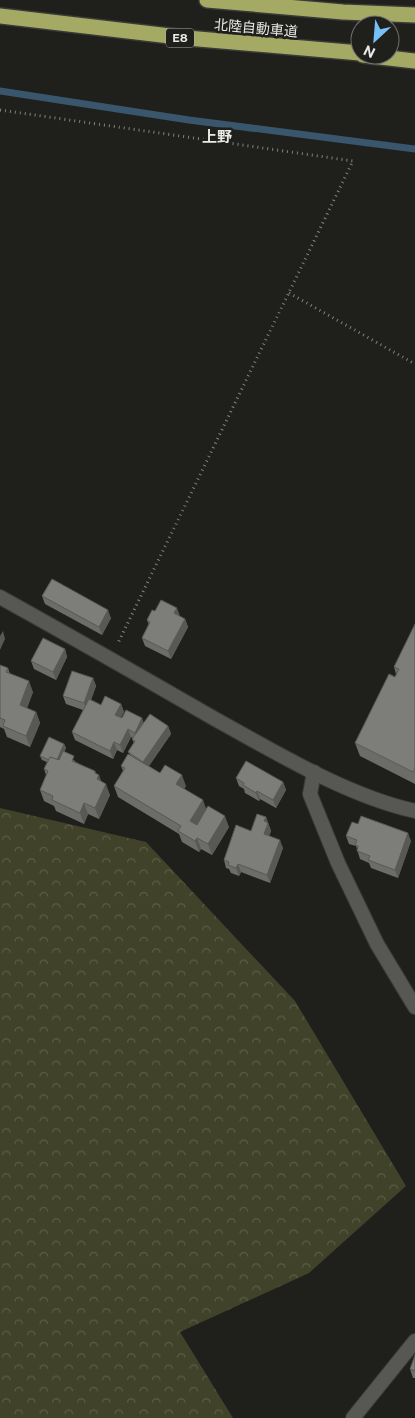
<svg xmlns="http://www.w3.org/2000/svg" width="415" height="1418" viewBox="0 0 415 1418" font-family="'Public Sans','Noto Sans JP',sans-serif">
  <defs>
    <pattern id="forest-crowns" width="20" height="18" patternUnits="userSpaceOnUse" patternTransform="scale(1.25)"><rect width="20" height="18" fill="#404229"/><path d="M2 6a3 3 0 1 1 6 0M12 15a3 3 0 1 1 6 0" fill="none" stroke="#5c5d48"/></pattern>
  </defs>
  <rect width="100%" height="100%" fill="#1f1f1c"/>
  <path fill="url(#forest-crowns)" d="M0,808L146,842L295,1001L406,1186L309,1273L180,1332L233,1418H0Z"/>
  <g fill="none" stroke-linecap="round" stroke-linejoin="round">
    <path stroke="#39566c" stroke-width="7" d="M0,91L189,120L415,149"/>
    <defs>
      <g id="minor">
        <path d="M314,772L310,794L338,863L377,944L415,1007"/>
        <path d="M353,1418L415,1341"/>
      </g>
      <path id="tertiary" d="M0,597C72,637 144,678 215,719C275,752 347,796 415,811"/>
      <g id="motorway">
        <path d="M207,0L343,12L415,15"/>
        <path d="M0,16L187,38L360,53"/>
        <path d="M363,55L415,61"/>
      </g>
    </defs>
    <use href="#minor" stroke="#3a3a38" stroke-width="16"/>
    <use href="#tertiary" stroke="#3a3a38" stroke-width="16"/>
    <use href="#motorway" stroke="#3a3a38" stroke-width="18"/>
    <g stroke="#81817f" stroke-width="3" stroke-dasharray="1 4" stroke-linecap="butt">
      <path d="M0,110L353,161L118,643"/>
      <path d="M289,293L415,364"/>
    </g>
    <use href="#minor" stroke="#575854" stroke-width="14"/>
    <use href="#tertiary" stroke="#575854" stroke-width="14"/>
    <use href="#motorway" stroke="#a4aa64" stroke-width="15"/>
  </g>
  <g fill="#6c6c69">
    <path d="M42,596L111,618L102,635L45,604Z"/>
    <path d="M155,611L180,616H179L185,619L188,627L171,659L145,646L142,638L149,625L147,620Z"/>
    <path d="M415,624V784L360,756L355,743L395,677L396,674L394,667Z"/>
    <path d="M65,649L67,657L56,680L34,669L31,661Z"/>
    <path d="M0,665L8,668L10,674L33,692L27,708L36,712L40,723L30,747L7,737L4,729L0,727Z"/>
    <path d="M93,678L96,686L91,700L101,705L121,704L124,712L121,717L143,723L168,726L171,734L149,766L160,773L186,786L184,789L206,809L229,827L212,855L201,849L199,852L182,842L179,834L118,797L114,786L123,771L121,766L130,754L128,752L134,743L132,739L133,738L131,737L123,753L117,750L113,759L75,740L72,732L83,710L66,704L63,696Z"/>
    <path d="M64,744L66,748L64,752L76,762L96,774L110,795L99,819L88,814L84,824L56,811L54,806L44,801L40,790L46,775L44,769L47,762L42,760L40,756Z"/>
    <path d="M236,778L283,782L286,790L276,808L260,799L259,801L245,793L244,789L239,786Z"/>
    <path d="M266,817L271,831L269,836L283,848L270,883L241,872L239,876L231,873L229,869L226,868L224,860L251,831Z"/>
    <path d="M346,836L411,841L398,878L371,868L369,863L360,859L356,846L349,844Z"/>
    <path d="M410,1369L415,1371V1378H413Z"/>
  </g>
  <g fill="#585855">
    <path d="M177,608L180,616L177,621L174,613Z"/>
    <path d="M108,610L111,618L102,635L99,627Z"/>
    <path d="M185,619L188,627L171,659L168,651Z"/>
    <path d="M3,631L5,639L0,650V636Z"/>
    <path d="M65,649L67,657L56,680L53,672Z"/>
    <path d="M93,678L96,686L87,711L84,703Z"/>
    <path d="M29,681L33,692L24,716L20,705Z"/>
    <path d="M121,704L124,712L118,723L115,715Z"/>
    <path d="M36,712L40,723L30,747L26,736Z"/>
    <path d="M142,718L145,726L138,741L135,733Z"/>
    <path d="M168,726L171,734L146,770L143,762Z"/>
    <path d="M128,729L131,737L123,753L120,745Z"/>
    <path d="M114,742L117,750L113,759L110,751Z"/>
    <path d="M64,744L66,748L57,767L56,763Z"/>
    <path d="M95,771L98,778L99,775L103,786L101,790L95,773Z"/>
    <path d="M182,775L186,786L180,795L176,784Z"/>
    <path d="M283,782L286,790L276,808L273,800Z"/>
    <path d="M106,784L110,795L99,819L95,808Z"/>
    <path d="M257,791L260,799L259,801L256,793Z"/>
    <path d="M203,800L207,811L194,832L190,821Z"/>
    <path d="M84,803L88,814L84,824L80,813Z"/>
    <path d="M225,816L229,827L212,855L208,844Z"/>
    <path d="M266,817L271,831L267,842L264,834V821Z"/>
    <path d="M408,833L411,841L398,878L395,870Z"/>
    <path d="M197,838L201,849L199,852L195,841Z"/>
    <path d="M280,840L283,848L270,883L267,875Z"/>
    <path d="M238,864L241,872L239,876L236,868Z"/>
  </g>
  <g fill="#7d7e7a" stroke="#585855">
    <path d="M52,579L108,610L99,627L42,596Z"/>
    <path d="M161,600L177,608L174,613L185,619L168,651L142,638L150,622L147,620L152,610L155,611Z"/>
    <path d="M415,624V768L413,772L355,743L389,674L395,677L399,669L394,667Z"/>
    <path d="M43,638L65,649L53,672L31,661Z"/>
    <path d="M0,665L8,668L6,672L29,681L20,705L36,712L26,736L3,726L5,720L0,718Z"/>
    <path d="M72,671L93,678L84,703L63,696Z"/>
    <path d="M105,696L121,704L115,715L122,718L126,710L142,718L135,733L128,729L120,745L114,742L110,751L72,732L89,699L101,705Z"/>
    <path d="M150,714L168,726L143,762L128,752L135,741L132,739Z"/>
    <path d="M49,737L64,744L57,760L50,757L49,760L40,756Z"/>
    <path d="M63,751L74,756L72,761L95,771V773L99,775L97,779L106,784L95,808L84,803L80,813L52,800L53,796L40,790L48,771L44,769L50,757L59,760Z"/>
    <path d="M128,754L160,773L165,765L182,775L176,784L203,800L190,821L197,825L208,806L225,816L208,844L197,838L195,841L178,831L181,826L114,786L125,768L121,766Z"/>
    <path d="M246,761L283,782L273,800L257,791L256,793L243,785L244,783L236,778Z"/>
    <path d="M257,814L266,817L264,821L268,823L264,834L280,840L267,875L238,864L236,868L228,865L229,862L224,860L236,825L251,831Z"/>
    <path d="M361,816L408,833L395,870L368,860L370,856L357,851L358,846L355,845L357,840L346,836L352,822L358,824Z"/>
    <path d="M415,1355V1371L410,1369Z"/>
  </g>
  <g text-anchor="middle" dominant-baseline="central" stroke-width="5" stroke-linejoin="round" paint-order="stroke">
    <rect fill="#1f1f1c" stroke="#acacaa" stroke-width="1" x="166" y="28.5" width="28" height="19" rx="4"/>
    <g font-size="12" font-weight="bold" fill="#e9e9e7">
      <text x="180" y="38">E8</text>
    </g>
    <g font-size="14" fill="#e9e9e7" stroke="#1f1f1c">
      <text transform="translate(256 28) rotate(5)">北陸自動車道</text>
    </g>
    <g font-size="15" font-weight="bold" fill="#e9e9e7" stroke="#1f1f1c">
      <text x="217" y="136">上野</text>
    </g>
  </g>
  <g transform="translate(375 40) rotate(206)"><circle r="24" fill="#1f1f1c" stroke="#70706d"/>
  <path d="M0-4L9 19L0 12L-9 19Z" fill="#77c0f7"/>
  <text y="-8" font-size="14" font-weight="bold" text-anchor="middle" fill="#e9e9e7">N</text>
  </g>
</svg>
